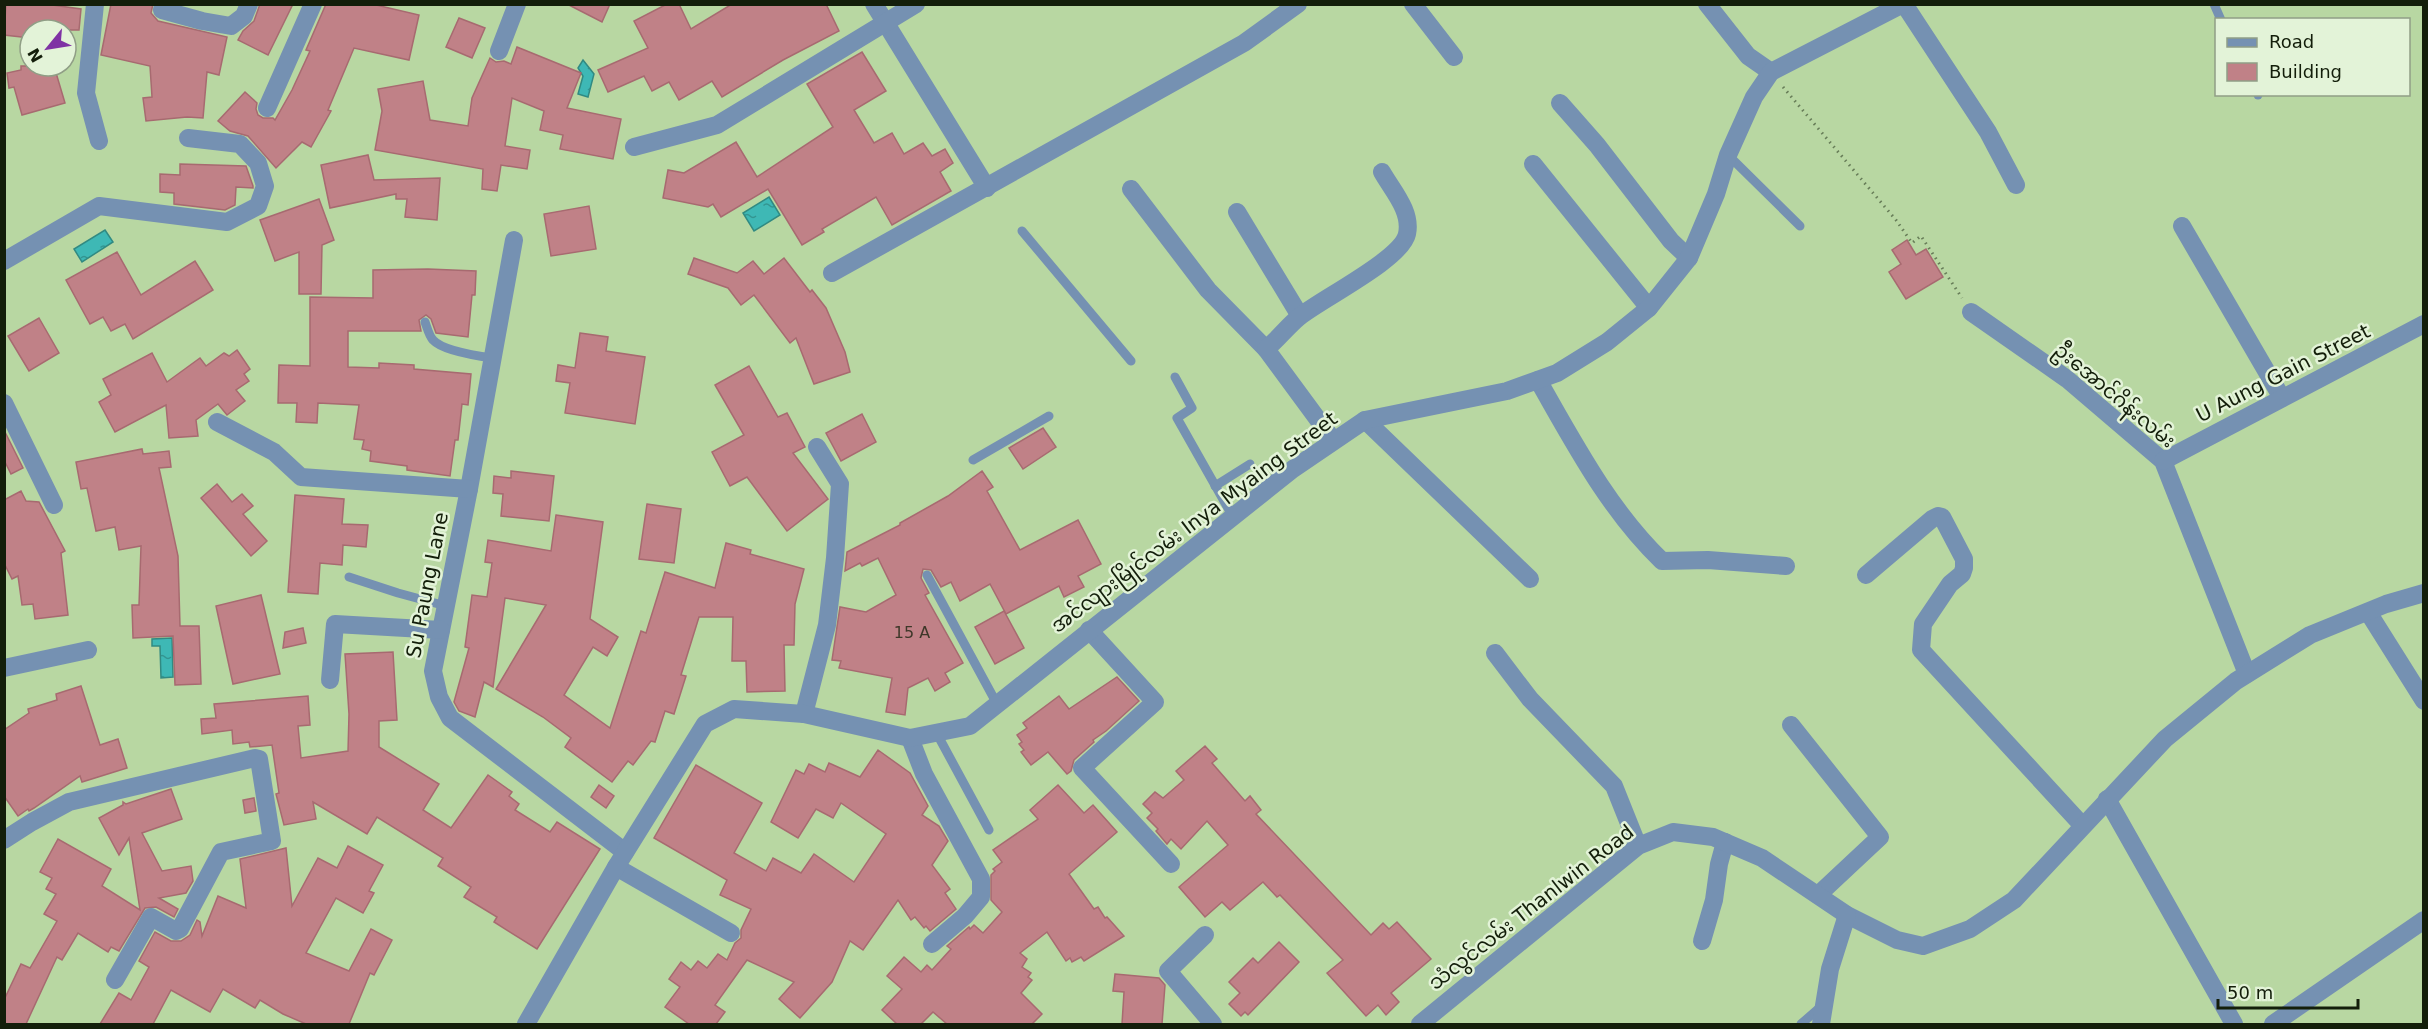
<svg xmlns="http://www.w3.org/2000/svg" width="2428" height="1029" viewBox="0 0 2428 1029" font-family="'DejaVu Sans','Noto Sans Myanmar',sans-serif">
  <defs>
    <pattern id="water-ripples" width="26" height="14" patternUnits="userSpaceOnUse" patternTransform="scale(1.5)"><rect width="26" height="14" fill="#3eb8b5"/><path d="M2 4q2-2 4 0t4 0M15 11q2-2 4 0t4 0" fill="none" stroke="#339591"/></pattern>
  </defs>
  <rect width="100%" height="100%" fill="#b8d7a2"/>
  <g fill="url(#water-ripples)" stroke="#318a82" stroke-width="1.5">
    <path d="M583,60L594,74L588,97L578,94L583,76L578,68Z"/>
    <path d="M769,197L780,215L754,231L743,213Z"/>
    <path d="M105,230L113,242L82,262L74,249Z"/>
    <path d="M172,638L173,677L161,678L160,646H152V639Z"/>
  </g>
  <g fill="#c08187" stroke="#a76a70" stroke-width="1.5">
    <path d="M6,4H45L81,9L79,30H30V38L4,35Z"/>
    <path d="M111,4H153L151,13L158,21L227,37L219,75L207,72L203,118L187,117L146,121L143,98L152,97L150,66L101,55Z"/>
    <path d="M260,4H293L268,55L238,40L243,31L254,21Z"/>
    <path d="M326,4H372L419,15L409,60L354,48L328,110L331,111L311,147L302,142L276,168L248,136L230,131L218,121L245,92L257,103L256,109L258,115L263,118H273L275,120L292,90L310,51L306,50Z"/>
    <path d="M567,4H610L602,22Z"/>
    <path d="M667,4H679L691,29L732,4H826L839,31L783,60L722,97L712,81L679,100L669,82L652,91L644,76L608,92L598,70L648,48L634,21Z"/>
    <path d="M459,18L485,28L472,58L446,47Z"/>
    <path d="M517,47L581,73L567,108L621,119L613,159L560,149L563,135L540,130L544,111L512,98L505,146L530,150L527,169L501,165L497,191L482,189L483,169L375,150L382,111L378,89L423,81L430,120L468,126L472,98L490,58L496,62L504,61L511,64Z"/>
    <path d="M862,52L886,91L854,110L874,143L892,133L904,154L923,143L932,156L945,149L953,163L940,172L951,191L892,225L876,197L822,229L824,232L802,245L768,189L721,217L713,204L708,207L663,198L668,170L684,173L736,142L757,177L833,127L807,84Z"/>
    <path d="M21,66H54L65,103L22,115L14,87L9,88L7,73L21,70Z"/>
    <path d="M368,155L374,180L440,178L437,220L405,217L407,199H396V194L330,208L321,165Z"/>
    <path d="M180,164L246,166L253,186V188L236,187L235,205L225,210L174,204V193L160,192V174L180,175Z"/>
    <path d="M319,199L334,240L322,245L321,294H299V252L275,261L260,220Z"/>
    <path d="M589,206L596,249L551,256L544,214Z"/>
    <path d="M1907,240L1916,255L1926,249L1943,277L1906,299L1889,272L1901,264L1892,250Z"/>
    <path d="M117,252L141,295L195,261L213,290L133,339L125,324L111,331L103,317L90,324L66,280Z"/>
    <path d="M694,258L737,273L753,261L764,274L784,258L810,292L812,290L826,308L845,352L850,372L814,384L796,338L790,343L754,295L741,305L728,288L688,274Z"/>
    <path d="M428,269L476,271L475,295H472L468,337L436,333L431,319L426,315L419,320L421,331H348V367L379,368V363L414,365V369L471,374L468,405L462,404L458,440H455L450,476L407,470V466L370,461L371,451L362,449L364,440L354,439L359,405L318,403L317,423L296,422L297,403H278L279,365L310,366V297L373,298V270Z"/>
    <path d="M39,318L59,353L29,371L8,336Z"/>
    <path d="M580,333L608,337L606,351L645,357L635,424L565,413L570,383L556,381L558,365L575,368Z"/>
    <path d="M237,350L250,369L244,374L249,381L236,390L245,401L227,415L218,404L196,420L198,436L169,438L166,405L115,432L99,402L111,395L103,379L152,353L167,382L200,358L206,366L224,353L229,356Z"/>
    <path d="M749,366L778,417L787,413L805,447L793,453L828,499L787,531L747,477L730,486L712,452L744,435L715,385Z"/>
    <path d="M862,414L876,442L841,461L826,433Z"/>
    <path d="M1043,428L1056,447L1023,469L1009,448Z"/>
    <path d="M4,430L23,468L11,474L4,460Z"/>
    <path d="M142,449L143,454L169,451L171,467L159,468L178,556L180,626H199L201,684L175,685L173,636L133,638L132,605H139L141,546L119,550L115,527L96,531L87,488L81,489L76,462Z"/>
    <path d="M511,471L554,476L549,521L501,516L503,494L493,493L494,476L511,478Z"/>
    <path d="M982,471L993,487L987,491L1020,550L1078,520L1101,564L1078,576L1084,587L1064,597L1059,586L1006,614L990,584L960,601L951,582L941,587L931,570L923,569L921,578L929,593L925,595L963,663L945,673L950,682L935,691L928,678L908,688L905,715L886,712L892,678L839,668L841,661L832,660L840,607L866,612L896,595L878,558L862,566L860,563L845,571L847,552L900,525V523L948,496Z"/>
    <path d="M217,484L232,502L242,494L253,506L243,514L267,541L251,556L201,498Z"/>
    <path d="M21,491L26,501L39,502L65,551L61,553L68,615L35,619L33,604L22,605L18,576L12,579L4,563V500Z"/>
    <path d="M295,495L344,499L342,524L368,525L366,547L343,545L342,565L320,563L318,594L288,592Z"/>
    <path d="M647,504L681,509L674,563L639,559Z"/>
    <path d="M556,515L603,522L590,619L618,637L607,656L593,647L564,695L610,728L641,631L646,633L665,572L715,588L726,543L751,550L750,554L804,569L795,604L794,645H784L785,691L747,692L746,661H732L733,617H699L681,675L686,676L674,714L665,711L655,742L651,741L633,765L628,761L612,782L565,747L571,738L543,717L496,689L546,605L505,598L493,687L484,682L475,717L459,711L454,702L469,648L465,647L472,595L487,597L492,563L485,562L488,540L551,551Z"/>
    <path d="M261,595L280,674L233,684L216,606Z"/>
    <path d="M1004,611L1024,648L995,664L975,627Z"/>
    <path d="M303,628L306,643L283,648L285,632Z"/>
    <path d="M393,652L397,720L379,721V747L439,784L423,810L451,828L488,775L512,792L509,796L519,804L515,810L550,832L557,822L600,849L537,949L494,922L497,917L464,897L471,887L438,866L443,858L377,817L367,834L313,802L316,819L284,825L276,794L279,793L272,745L250,747L249,742L233,744L232,730L202,734L201,719L216,718L214,704L308,696L310,725L298,726L301,758L348,751L349,714L345,654Z"/>
    <path d="M1117,677L1139,701L1106,731L1093,740L1094,742L1074,760L1071,771L1067,774L1048,752L1031,765L1021,752L1024,750L1019,744L1022,742L1017,735L1027,728L1023,723L1059,696L1069,709Z"/>
    <path d="M81,686L100,745L118,739L127,768L82,782L80,776L34,808L29,811L28,809L18,816L4,796V730L29,713L28,709L57,700L56,694Z"/>
    <path d="M1205,746L1217,759L1212,763L1245,801L1250,796L1261,810L1256,814L1371,935L1383,923L1389,929L1397,922L1431,959L1391,993L1399,1002L1386,1015L1378,1005L1366,1016L1327,973L1343,960L1280,895L1277,897L1263,882L1230,910L1222,902L1205,917L1179,887L1228,845L1207,821L1181,849L1171,839L1167,844L1156,831L1158,829L1147,818L1152,813L1143,804L1155,792L1163,798L1184,780L1176,771Z"/>
    <path d="M878,750L910,773L928,806L922,815L939,826L948,841L932,865L950,889L945,893L956,909L930,931L926,926L924,928L915,917L911,920L898,900L863,950L850,941L832,982L800,1018L779,999L794,982L747,960L715,1005L725,1012L716,1024H689L665,1007L680,987L669,979L681,962L691,970L698,961L707,968L718,954L727,960L735,943L741,938V930L751,909L720,895L727,880L654,838L696,765L762,803L734,853L766,871L773,858L801,873L814,854L854,882L886,834L841,803L833,818L816,809L798,838L771,822L796,770L804,774L809,764L825,772L829,763L860,777Z"/>
    <path d="M599,785L614,796L606,808L591,797Z"/>
    <path d="M1058,785L1084,813L1093,805L1117,832L1069,874L1094,909L1098,907L1105,918L1107,917L1124,936L1084,961L1081,957L1072,962L1070,958L1066,961L1047,932L1020,953L1027,959L1022,967L1031,973L1028,977L1032,980L1021,993L1042,1014L1032,1024H947L933,1012L921,1024H897L882,1010L902,989L887,976L904,957L921,972L927,965L932,970L951,949L947,946L969,927L970,929L974,925L983,933L1002,912L991,900V875L995,871L993,869L1002,862L993,850L1038,819L1030,810Z"/>
    <path d="M171,789L182,819L142,833L162,871L191,866L193,881L186,893L159,898L178,909L174,917L156,907L145,908L119,951L111,947L108,952L78,933L62,960L57,957L26,1024H4V1000L21,964L30,968L57,921L44,914L56,894L46,889L52,878L40,872L58,839L111,869L102,886L140,910L129,838L119,855L99,818L123,805V802L126,804Z"/>
    <path d="M254,798L256,811L245,813L243,800Z"/>
    <path d="M348,846L383,865L369,891L374,893L363,913L336,898L306,953L349,971L371,929L392,940L374,975L370,973L349,1024H306L283,1014L260,1000L255,1008L223,989L210,1012L171,990L153,1024H100L119,993L131,1000L149,967L139,961L155,932L171,941H181L190,935L197,920L200,922L202,936L218,896L246,908L240,859L286,848L292,906L318,858L337,868Z"/>
    <path d="M1279,942L1299,962L1248,1015L1245,1012L1241,1016L1229,1004L1240,993L1229,982L1253,958L1258,963Z"/>
    <path d="M1115,974L1159,978L1165,985L1162,1024H1122L1124,992L1113,991Z"/>
  </g>
  <g fill="none" stroke-linecap="round" stroke-linejoin="round">
    <path stroke="#677d58" stroke-width="3" stroke-dasharray="1.5 4.5" stroke-linecap="butt" d="M1783,87L1896,220L1912,243L1921,236L1962,298"/>
    <g stroke="#7591b2" stroke-width="9">
      <path d="M2214,4L2221,20"/>
      <path d="M2258,94V95"/>
      <path d="M1728,155L1800,226"/>
      <path d="M1022,231L1131,361"/>
      <path d="M425,322C427,327 429,336 433,340C443,351 478,356 493,358"/>
      <path d="M1175,377L1192,408L1177,418L1233,517"/>
      <path d="M973,460L1049,416"/>
      <path d="M1215,486L1250,464"/>
      <path d="M927,575L997,704"/>
      <path d="M349,577L398,593L446,606"/>
      <path d="M936,732L989,830"/>
      <path d="M1801,1024L1824,1004"/>
    </g>
    <g stroke="#7591b2" stroke-width="18">
      <path d="M95,4L86,93L99,141"/>
      <path d="M874,4L987,188"/>
      <path d="M1413,4L1454,57"/>
      <path d="M1707,4L1748,56L1771,72"/>
      <path d="M1904,4L1988,132L2016,185"/>
      <path d="M162,10L202,21L231,26L244,16L249,4"/>
      <path d="M499,51L517,4"/>
      <path d="M1560,103L1597,145L1671,241L1689,258"/>
      <path d="M267,108L313,4"/>
      <path d="M634,147L717,125L916,4"/>
      <path d="M1533,164L1649,308"/>
      <path d="M1131,189L1208,290L1266,349"/>
      <path d="M1237,212L1300,316"/>
      <path d="M2182,226L2282,398"/>
      <path d="M514,240L469,489L433,671L439,697L450,718L625,852"/>
      <path d="M4,261L99,206L227,222L258,206L265,186L258,163L240,144L188,138"/>
      <path d="M832,273L1244,43L1298,4"/>
      <path d="M1971,312L2067,379L2163,461L2247,674"/>
      <path d="M1538,380C1574,443 1609,510 1662,561L1708,560L1786,566"/>
      <path d="M4,403L54,505"/>
      <path d="M1365,420L1530,579"/>
      <path d="M217,422L274,452L301,477L469,489"/>
      <path d="M1333,440L1266,349C1278,339 1287,327 1299,317C1321,299 1402,259 1407,234C1412,211 1392,190 1382,172"/>
      <path d="M2163,461L2424,324"/>
      <path d="M1866,575L1932,519L1938,516L1942,517L1964,559V568L1962,574L1950,584L1923,624L1921,650L2082,825"/>
      <path d="M2368,612L2424,701"/>
      <path d="M1089,630L1155,702L1082,768L1171,864"/>
      <path d="M1495,653L1530,699L1614,786L1638,846"/>
      <path d="M4,668L88,650"/>
      <path d="M330,680L335,624L441,630"/>
      <path d="M804,714L827,625L835,558L840,484L817,447"/>
      <path d="M1791,725L1880,837L1818,895"/>
      <path d="M910,738L924,774L981,879V897L965,916L932,944"/>
      <path d="M2107,799L2234,1024"/>
      <path d="M4,840L32,822L69,802L255,758L259,759L272,841L221,852L180,929L176,931L151,917L115,980"/>
      <path d="M616,867L731,933"/>
      <path d="M1205,935L1168,971L1213,1024"/>
      <path d="M1702,941L1714,900L1719,864L1725,842"/>
      <path d="M526,1024L616,867L705,724L734,709L804,714L910,738L970,726L1293,469L1365,420L1507,391L1557,373L1607,342L1649,308L1689,258L1716,194L1728,155L1754,97L1771,72L1903,4"/>
      <path d="M1420,1024L1638,846L1673,832L1713,837L1762,858L1847,915L1897,940L1923,946L1970,929L2014,900L2165,739L2236,681L2310,635L2386,604L2424,593"/>
      <path d="M1821,1024L1830,969L1847,915"/>
      <path d="M2273,1024L2424,920"/>
    </g>
  </g>
  <g text-anchor="middle" dominant-baseline="central" stroke-width="5" stroke-linejoin="round" paint-order="stroke">
    <g font-size="16" fill="#3e3729">
      <text x="912" y="632">15 A</text>
    </g>
    <g font-size="20" fill="#131e0a" stroke="#e3f3d8">
      <text transform="translate(2283 373) rotate(-27)">U Aung Gain Street</text>
      <text transform="translate(2115 395) rotate(40)">ဦးအောင်ဂိန်းလမ်း</text>
      <text transform="translate(1194 522) rotate(-37)">အင်လျားမြိုင်လမ်း Inya Myaing Street</text>
      <text transform="translate(427 585) rotate(-79)">Su Paung Lane</text>
      <text transform="translate(1531 907) rotate(-38)">သံလွင်လမ်း Thanlwin Road</text>
    </g>
  </g>
  <rect width="2428" height="1029" fill="none" stroke="#131e0a" stroke-width="12"/>
  <rect x="2215" y="18" width="195" height="78" fill="#e3f3d8" stroke="#909e86" stroke-width="1.5"/>
  <rect x="2227" y="38" width="30" height="9" fill="#7591b2" stroke="#909e86" stroke-width="1.5"/>
  <text x="2269" y="48" font-size="18" fill="#131e0a">Road</text>
  <rect x="2227" y="63" width="30" height="18" fill="#c08187" stroke="#909e86" stroke-width="1.5"/>
  <text x="2269" y="78" font-size="18" fill="#131e0a">Building</text>
  <g transform="translate(48 48) rotate(240)"><circle r="28" fill="#e3f3d8" stroke="#909e86" stroke-width="1.5"/>
  <path d="M0-4.5L10 22L0 15L-10 22Z" fill="#7f32a4"/>
  <text y="-9" font-size="16" font-weight="bold" text-anchor="middle" fill="#131e0a">N</text>
  </g>
  <path d="M2218 999v9h140v-9" fill="none" stroke="#131e0a" stroke-width="3"/>
  <text x="2227" y="999" font-size="18" fill="#131e0a" stroke="#e3f3d8" stroke-width="4.5" paint-order="stroke">50 m</text>
</svg>
